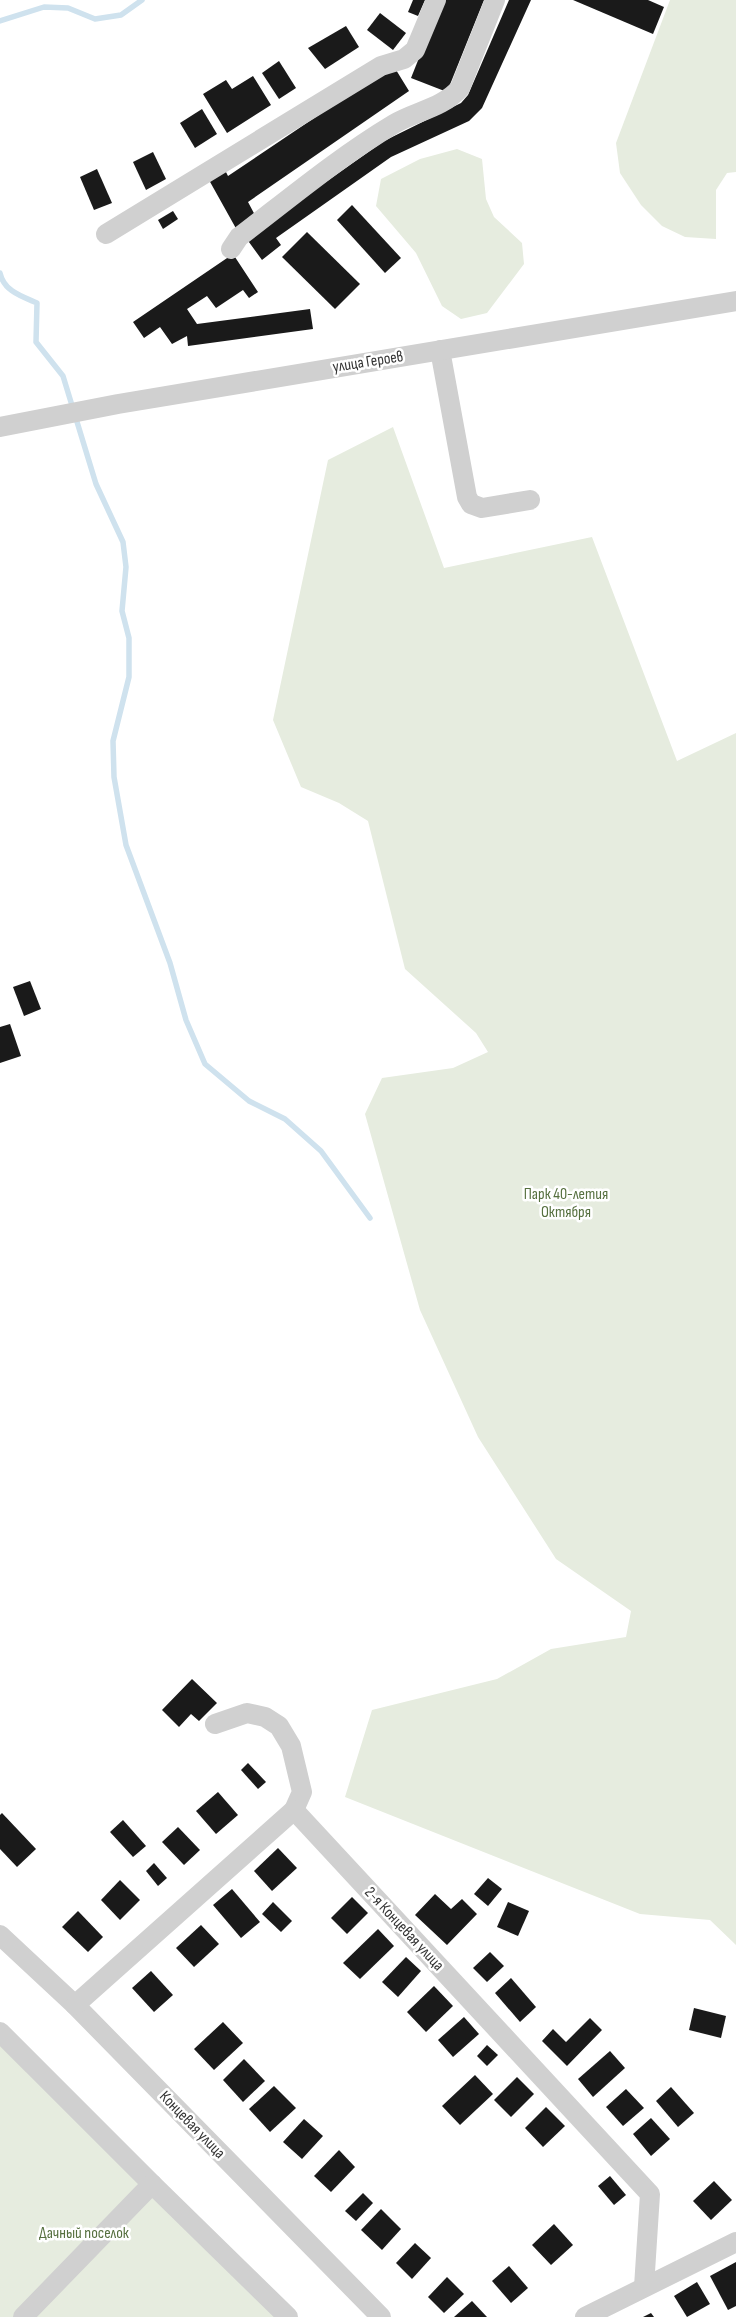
<svg xmlns="http://www.w3.org/2000/svg" width="736" height="2317" viewBox="0 0 736 2317" font-family="'Sofia Sans Condensed',sans-serif">
  <rect width="100%" height="100%" fill="#fff"/>
  <g fill="#e6ecdf">
    <path d="M670,0H736V172L727,173L716,190V239L685,237L662,226L641,205L620,173L616,143Z"/>
    <path d="M457,149L482,159L486,199L494,217L522,243L524,264L487,313L461,319L442,306L416,253L376,206L381,179L420,159Z"/>
    <path d="M393,427L444,568L592,537L677,761L736,733V1945L710,1920L640,1914L345,1797L372,1710L497,1679L551,1649L626,1637L631,1611L556,1559L478,1437L420,1310L365,1114L382,1078L453,1068L488,1052L476,1033L405,969L368,821L339,803L301,787L273,720L328,460Z"/>
    <path d="M0,2032L288,2317H0Z"/>
  </g>
  <g fill="none" stroke-linecap="round" stroke-linejoin="round">
    <g stroke="#cfe2ee" stroke-width="5.5">
      <path d="M0,21L44,7L68,8L95,19L121,15L142,0"/>
      <path d="M0,273C4,291 21,296 37,303L36,342L63,376L96,484L123,542L126,567L122,611L129,638V677L113,741L114,777L126,845L170,963L186,1020L205,1064L249,1101L285,1119L321,1151L370,1218"/>
    </g>
  </g>
  <g fill="#1a1a1a">
    <path d="M413,0H425L418,16L408,12Z"/>
    <path d="M442,0H484L447,92L411,78Z"/>
    <path d="M509,0H531L482,108L469,121L391,157L276,238L281,245L262,260L246,238L384,141L461,103L468,95Z"/>
    <path d="M573,0H648L664,7L653,34Z"/>
    <path d="M380,13L406,33L393,50L367,30Z"/>
    <path d="M346,26L359,47L325,69L308,48Z"/>
    <path d="M279,61L296,88L279,99L262,73Z"/>
    <path d="M393,65L409,91L248,202L256,217L238,232L209,180L225,170L228,176Z"/>
    <path d="M253,76L271,105L227,133L203,94L226,80L232,89Z"/>
    <path d="M202,109L217,134L195,148L180,123Z"/>
    <path d="M153,152L166,179L146,190L133,162Z"/>
    <path d="M97,169L112,203L94,210L80,177Z"/>
    <path d="M352,205L401,258L385,273L337,220Z"/>
    <path d="M173,211L178,219L163,229L158,220Z"/>
    <path d="M307,232L360,284L335,309L282,257Z"/>
    <path d="M233,254L258,292L249,298L243,290L216,308L207,296L187,309L197,324L310,309L313,329L188,346L187,336L172,344L160,327L144,338L133,322Z"/>
    <path d="M30,981L41,1009L24,1016L13,987Z"/>
    <path d="M10,1024L21,1056L0,1063V1027Z"/>
    <path d="M192,1679L217,1703L199,1721L191,1714L179,1727L162,1710Z"/>
    <path d="M248,1763L266,1782L258,1789L241,1770Z"/>
    <path d="M218,1792L238,1815L216,1834L196,1811Z"/>
    <path d="M2,1813L36,1849L17,1867L0,1849V1815Z"/>
    <path d="M123,1820L146,1846L133,1857L110,1832Z"/>
    <path d="M178,1827L200,1850L184,1865L162,1842Z"/>
    <path d="M278,1848L297,1868L272,1891L254,1871Z"/>
    <path d="M154,1863L167,1878L158,1886L146,1871Z"/>
    <path d="M488,1878L502,1889L488,1906L474,1894Z"/>
    <path d="M120,1880L140,1900L120,1920L101,1900Z"/>
    <path d="M232,1889L260,1922L241,1938L213,1905Z"/>
    <path d="M435,1894L451,1909L462,1899L477,1914L447,1945L415,1915Z"/>
    <path d="M352,1897L368,1913L347,1934L331,1918Z"/>
    <path d="M273,1902L292,1921L281,1932L262,1914Z"/>
    <path d="M508,1902L529,1911L518,1936L497,1927Z"/>
    <path d="M78,1911L103,1937L88,1952L62,1927Z"/>
    <path d="M201,1925L219,1944L194,1967L176,1948Z"/>
    <path d="M378,1929L394,1946L360,1979L343,1963Z"/>
    <path d="M490,1952L504,1966L487,1982L473,1968Z"/>
    <path d="M406,1957L421,1971L398,1997L382,1982Z"/>
    <path d="M151,1971L173,1995L154,2012L132,1988Z"/>
    <path d="M511,1978L536,2007L520,2022L495,1993Z"/>
    <path d="M434,1986L453,2006L426,2032L407,2012Z"/>
    <path d="M694,2008L726,2016L721,2038L689,2030Z"/>
    <path d="M464,2017L479,2034L453,2057L438,2040Z"/>
    <path d="M590,2018L602,2030L567,2066L542,2041L553,2029L566,2042Z"/>
    <path d="M223,2022L243,2043L214,2070L194,2049Z"/>
    <path d="M487,2045L498,2055L487,2066L477,2056Z"/>
    <path d="M610,2051L625,2068L593,2097L578,2079Z"/>
    <path d="M244,2059L265,2081L243,2102L223,2080Z"/>
    <path d="M475,2075L493,2094L460,2125L442,2106Z"/>
    <path d="M517,2077L534,2094L511,2117L494,2100Z"/>
    <path d="M274,2086L296,2108L270,2132L249,2109Z"/>
    <path d="M671,2087L694,2113L678,2127L656,2101Z"/>
    <path d="M626,2089L644,2108L623,2126L606,2107Z"/>
    <path d="M546,2107L565,2126L543,2147L525,2128Z"/>
    <path d="M651,2118L670,2139L651,2156L633,2134Z"/>
    <path d="M304,2119L323,2136L302,2159L283,2142Z"/>
    <path d="M339,2150L355,2167L331,2192L314,2176Z"/>
    <path d="M610,2176L626,2195L614,2205L598,2186Z"/>
    <path d="M714,2181L732,2200L711,2220L693,2201Z"/>
    <path d="M363,2193L373,2203L356,2221L345,2211Z"/>
    <path d="M381,2209L401,2229L382,2250L361,2230Z"/>
    <path d="M554,2224L573,2245L551,2265L532,2245Z"/>
    <path d="M415,2243L431,2258L412,2279L396,2263Z"/>
    <path d="M736,2262V2306L728,2310L710,2276Z"/>
    <path d="M509,2266L528,2288L511,2303L492,2281Z"/>
    <path d="M447,2277L464,2294L444,2313L428,2297Z"/>
    <path d="M697,2282L710,2304L687,2317L674,2296Z"/>
    <path d="M472,2301L487,2317H454Z"/>
    <path d="M651,2313L654,2317H643Z"/>
  </g>
  <g fill="none" stroke-linecap="round" stroke-linejoin="round">
    <g stroke="#d0d0d0" stroke-width="20">
      <path d="M106,234L381,66L404,59L415,50L436,0"/>
      <path d="M231,249L239,237C290,198 339,157 394,124C416,111 443,108 460,88L495,0"/>
      <path d="M440,350L467,497L471,504L482,508L530,500"/>
      <path d="M0,427L118,404L736,301"/>
      <path d="M215,1724L247,1713L265,1717L279,1726L291,1746L302,1792L294,1810"/>
      <path d="M0,1935L75,2005L381,2317"/>
      <path d="M75,2005L294,1810L650,2194L644,2287"/>
      <path d="M0,2032L152,2184L288,2317"/>
      <path d="M23,2317L152,2184"/>
      <path d="M585,2317L736,2242"/>
    </g>
  </g>
  <g text-anchor="middle" dominant-baseline="central" stroke-width="5" stroke-linejoin="round" paint-order="stroke">
    <g font-size="16" fill="#333" stroke="#fff">
      <text transform="translate(368 362) rotate(-9)">улица Героев</text>
      <text transform="translate(404 1929) rotate(47)">2-я Концевая улица</text>
      <text transform="translate(192 2125) rotate(46)">Концевая улица</text>
    </g>
    <g font-size="16" fill="#56703f" stroke="#fff">
      <text x="566" y="1194">Парк 40-летия<tspan x="566" dy="18">Октября</tspan></text>
      <text x="84" y="2233">Дачный поселок</text>
    </g>
  </g>
</svg>
